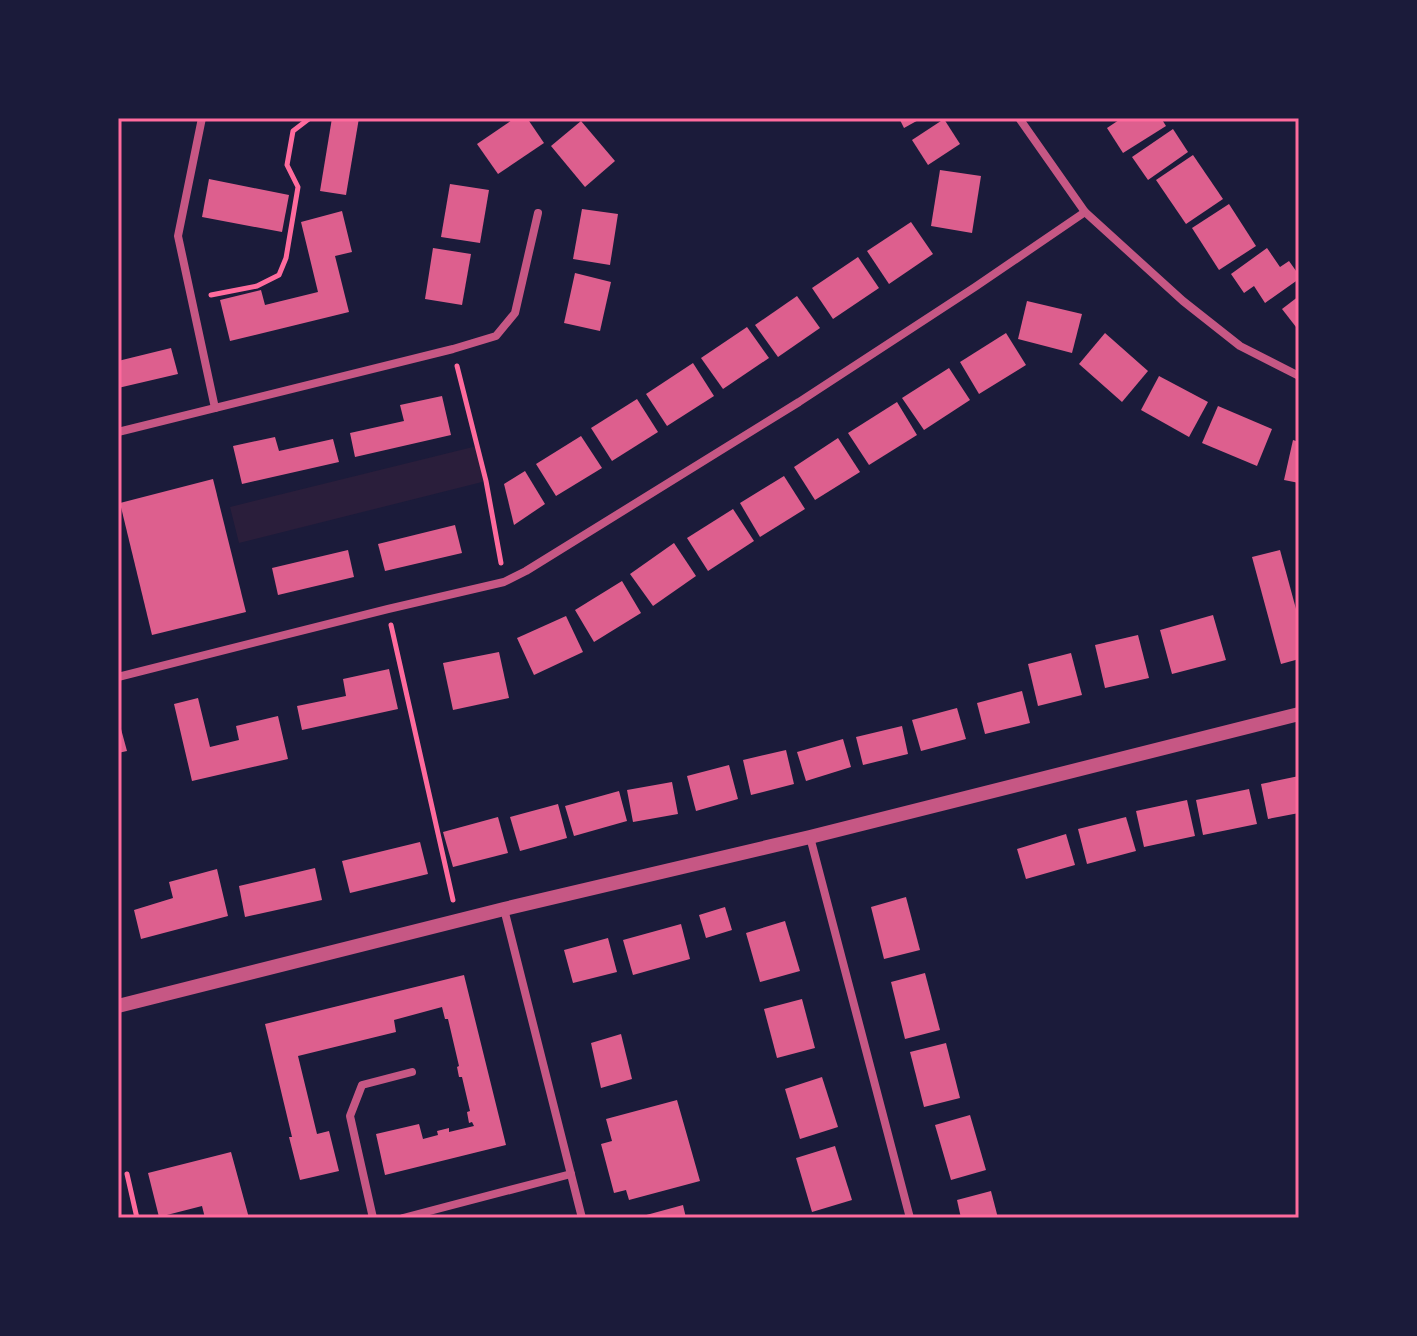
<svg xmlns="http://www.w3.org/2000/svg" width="1417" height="1336" viewBox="0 0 1417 1336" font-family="'IBM Plex Serif',serif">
  <rect width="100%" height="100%" fill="#1b1b3a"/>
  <path fill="#2a1e3b" d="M477,446L486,481L239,543L230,507Z"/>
  <g fill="#dd5f8e">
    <path d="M332,118H359L346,195L320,191Z"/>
    <path d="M515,118H527L544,143L498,174L477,144Z"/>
    <path d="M899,118H922L904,128Z"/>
    <path d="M1122,118H1161L1166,126L1123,153L1107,128Z"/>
    <path d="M944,119L960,144L928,165L912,140Z"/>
    <path d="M581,121L615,161L585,187L551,146Z"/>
    <path d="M1173,129L1188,152L1148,180L1132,157Z"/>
    <path d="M1193,155L1223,199L1186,224L1156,180Z"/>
    <path d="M940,170L981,176L972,233L931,226Z"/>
    <path d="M209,179L289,195L282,232L202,217Z"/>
    <path d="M450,184L489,190L480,243L441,237Z"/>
    <path d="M1229,204L1256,246L1219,270L1192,228Z"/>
    <path d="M582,209L618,214L610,265L573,259Z"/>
    <path d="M342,211L352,252L335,256L349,312L230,341L220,300L261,290L265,305L318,292L301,222Z"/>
    <path d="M911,222L933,254L889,284L867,251Z"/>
    <path d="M433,248L471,254L462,305L425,299Z"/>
    <path d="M1267,248L1280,267L1289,261L1299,275V279L1265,303L1254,286L1244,293L1231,274Z"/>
    <path d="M858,257L879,288L833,319L812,288Z"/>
    <path d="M575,273L611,282L600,331L564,323Z"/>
    <path d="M797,296L820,328L778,357L755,325Z"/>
    <path d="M1299,296V324L1296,327L1282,309Z"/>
    <path d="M1027,301L1082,314L1072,353L1018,339Z"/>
    <path d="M747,327L769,358L723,389L701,358Z"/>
    <path d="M1006,333L1026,365L979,394L960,362Z"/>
    <path d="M1105,333L1148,371L1122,402L1079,364Z"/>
    <path d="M171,348L178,374L118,388V361Z"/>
    <path d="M693,363L714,396L667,426L646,394Z"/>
    <path d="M949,368L970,400L924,430L902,398Z"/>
    <path d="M1159,376L1208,402L1189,437L1141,410Z"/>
    <path d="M442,396L451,435L355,457L350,433L404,421L400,405Z"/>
    <path d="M637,399L658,432L612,461L591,428Z"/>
    <path d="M897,402L917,435L869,465L848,433Z"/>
    <path d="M1218,406L1272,429L1257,466L1202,443Z"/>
    <path d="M581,436L602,468L556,496L536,464Z"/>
    <path d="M275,437L279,451L333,439L339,462L242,484L233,446Z"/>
    <path d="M838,438L860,472L815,500L794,467Z"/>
    <path d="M1293,440L1299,442V483L1284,480Z"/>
    <path d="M525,471L545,504L514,525L504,484Z"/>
    <path d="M784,476L805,509L760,537L740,503Z"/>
    <path d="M213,479L246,612L152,635L120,503Z"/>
    <path d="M733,509L754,541L708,571L687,538Z"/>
    <path d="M455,525L462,553L385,571L378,544Z"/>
    <path d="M674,543L696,576L653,606L630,574Z"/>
    <path d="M348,550L354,577L278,595L272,568Z"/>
    <path d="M1280,550L1299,620V659L1281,664L1252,557Z"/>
    <path d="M622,581L641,613L594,642L575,610Z"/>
    <path d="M1213,615L1226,660L1172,674L1160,630Z"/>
    <path d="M566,616L583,652L534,675L517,638Z"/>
    <path d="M1138,635L1149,678L1105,688L1095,645Z"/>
    <path d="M499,652L509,698L453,710L443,663Z"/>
    <path d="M1071,653L1082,695L1038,706L1028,664Z"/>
    <path d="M389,669L398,709L302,730L297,706L346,696L343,679Z"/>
    <path d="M1022,691L1030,723L985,734L977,703Z"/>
    <path d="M198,698L210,747L239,740L236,726L278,716L288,759L192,781L174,704Z"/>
    <path d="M957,708L966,739L921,751L912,720Z"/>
    <path d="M118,718L127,751L118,753Z"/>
    <path d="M902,726L908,754L863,765L856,737Z"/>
    <path d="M843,739L851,767L806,781L797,752Z"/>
    <path d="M786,750L794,784L751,795L743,760Z"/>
    <path d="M729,765L738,799L696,811L687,776Z"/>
    <path d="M1299,776V813L1268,819L1261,784Z"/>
    <path d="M672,782L678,814L633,822L627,790Z"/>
    <path d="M1249,789L1257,824L1203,835L1196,800Z"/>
    <path d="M619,791L627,821L574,836L565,806Z"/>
    <path d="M1187,800L1195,836L1144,847L1136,811Z"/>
    <path d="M558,804L567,838L520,851L510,817Z"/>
    <path d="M498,817L508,853L453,867L443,832Z"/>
    <path d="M1126,817L1136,851L1087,864L1078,829Z"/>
    <path d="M1066,834L1075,865L1026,879L1017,849Z"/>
    <path d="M420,842L428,874L350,893L342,861Z"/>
    <path d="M315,868L322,900L245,917L239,886Z"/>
    <path d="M217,869L228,916L141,939L134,910L173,898L169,882Z"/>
    <path d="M906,897L920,950L884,959L871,907Z"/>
    <path d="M725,907L732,930L706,938L699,915Z"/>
    <path d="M785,921L800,971L760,982L746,933Z"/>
    <path d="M681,924L690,959L633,975L623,940Z"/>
    <path d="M608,938L617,972L573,983L564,950Z"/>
    <path d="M925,973L940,1030L905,1039L891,982Z"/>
    <path d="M464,975L506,1145L385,1175L376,1134L419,1124L423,1139L438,1135L437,1131L449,1128V1132L474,1126L472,1122L469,1123L467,1112L470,1111L462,1077H459L457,1067L459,1066L448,1019H445L442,1007L394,1020L396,1032L298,1056L317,1134L329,1131L339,1171L300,1180L289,1137H292L265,1024Z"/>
    <path d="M802,999L815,1048L777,1058L764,1009Z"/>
    <path d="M621,1034L632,1079L601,1088L591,1043Z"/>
    <path d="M946,1043L960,1098L924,1107L910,1052Z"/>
    <path d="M822,1077L838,1127L800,1139L785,1089Z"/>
    <path d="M677,1100L700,1181L629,1200L626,1190L614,1193L601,1144L612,1141L606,1119Z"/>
    <path d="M970,1115L986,1170L951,1180L935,1125Z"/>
    <path d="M835,1146L852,1200L812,1212L796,1158Z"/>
    <path d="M231,1152L249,1218H205L202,1206L159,1217L148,1173Z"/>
    <path d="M991,1191L998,1218H961L957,1200Z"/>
    <path d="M683,1205L686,1218H639V1217Z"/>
  </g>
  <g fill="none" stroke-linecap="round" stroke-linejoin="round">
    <g stroke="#ff6b9d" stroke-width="5">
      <path d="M211,295L257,286L279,275L286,258L298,187L287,165L293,131L310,118"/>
      <path d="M457,366L486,481L501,563"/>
      <path d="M391,625L453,900"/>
      <path d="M127,1174L137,1218"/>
    </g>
    <g stroke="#c65784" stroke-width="8">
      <path d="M202,118L178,236L215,408"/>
      <path d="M1019,118L1085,212L1183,301L1240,346L1299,376"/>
      <path d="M118,432L453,349L496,336L515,313L538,213"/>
      <path d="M118,677L388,609L504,582L526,571L799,402L975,287L1085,212"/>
      <path d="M810,837L910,1218"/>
      <path d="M504,909L582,1218"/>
      <path d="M373,1218L350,1116L362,1085L412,1072"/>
      <path d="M403,1218L571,1174"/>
    </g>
    <path stroke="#c65784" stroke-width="14" d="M118,1006L504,909L810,837L1299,714"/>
  </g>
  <rect width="1417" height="1336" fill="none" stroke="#1b1b3a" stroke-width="240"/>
  <rect x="120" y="120" width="1177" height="1096" fill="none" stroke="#ff6b9d" stroke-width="3"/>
</svg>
